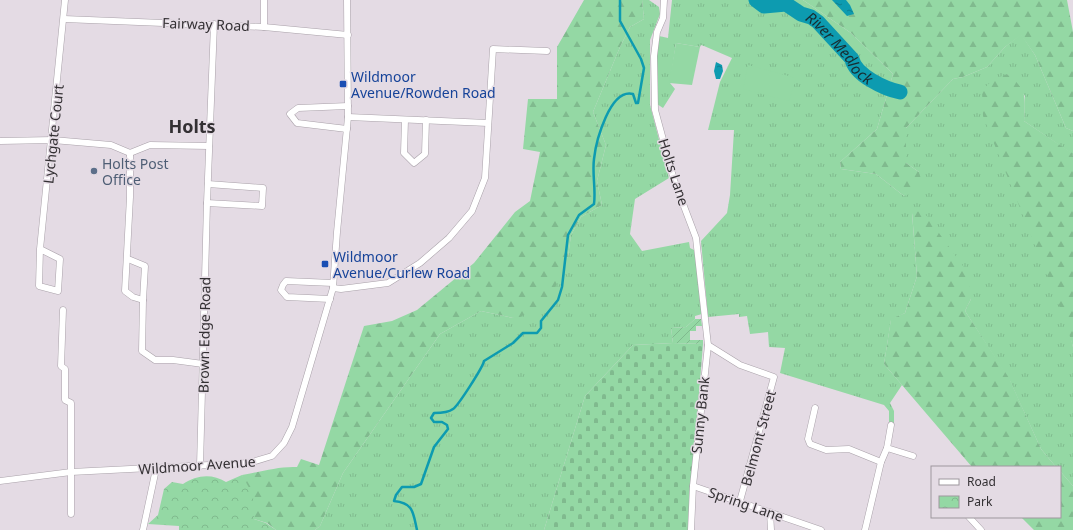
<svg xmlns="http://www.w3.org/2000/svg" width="1073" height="530" viewBox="0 0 1073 530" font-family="'Noto Sans',sans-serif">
  <defs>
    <pattern id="grass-tufts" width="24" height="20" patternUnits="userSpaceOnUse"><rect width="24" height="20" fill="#94d8a4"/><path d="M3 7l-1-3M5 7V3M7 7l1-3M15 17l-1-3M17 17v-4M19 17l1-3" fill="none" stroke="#80ba8e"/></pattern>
    <pattern id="forest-firs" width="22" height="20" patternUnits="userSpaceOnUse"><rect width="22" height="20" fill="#94d8a4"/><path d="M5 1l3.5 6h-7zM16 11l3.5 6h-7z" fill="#80ba8e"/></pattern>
    <pattern id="cemetery-stones" width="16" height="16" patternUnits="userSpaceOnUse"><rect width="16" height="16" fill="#94d8a4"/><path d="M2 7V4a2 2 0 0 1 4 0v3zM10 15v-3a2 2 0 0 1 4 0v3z" fill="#80ba8e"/></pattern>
    <pattern id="park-crowns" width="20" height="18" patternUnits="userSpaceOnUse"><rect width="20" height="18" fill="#94d8a4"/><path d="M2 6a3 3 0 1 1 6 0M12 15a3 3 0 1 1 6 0" fill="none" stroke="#80ba8e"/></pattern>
    <pattern id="garden-furrows" width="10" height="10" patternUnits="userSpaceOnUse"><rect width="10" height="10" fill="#94d8a4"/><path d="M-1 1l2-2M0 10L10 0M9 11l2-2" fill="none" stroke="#80ba8e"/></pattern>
    <pattern id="water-ripples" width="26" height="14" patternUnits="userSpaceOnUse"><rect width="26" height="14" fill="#0d9bb0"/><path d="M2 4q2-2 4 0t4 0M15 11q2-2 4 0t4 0" fill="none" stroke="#0d7f90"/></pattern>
  </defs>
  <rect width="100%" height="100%" fill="#e4dbe4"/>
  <g fill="url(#grass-tufts)">
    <path d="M642,0H649L659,7L660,14L650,40V105L669,178L635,199L630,234L642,251L689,242L690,248L696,251L702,314L695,316V319L686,327L671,328L673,343L633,345L585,396L544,530H315L320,526L343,473L440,334L481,311L513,318L568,257L571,235L581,217L602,205L597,181L606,145L593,112L620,47L630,27L644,19Z"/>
    <path d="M672,0H803L851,33L893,74L877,129L840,162L841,169L876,174L904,196L919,172L906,163V128L953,79L963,77L987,67L1005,47L1021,34L1035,55L1066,128L1073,131V156L1071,153L1024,121L1025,96L1007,74L1073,347V486L1060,471V467H1056L1041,449L1010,381L965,311L971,299L912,213L917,276L905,313L891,320L884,364L902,385L890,403L894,411V423H889V411L884,405L780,373L785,348L769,347L768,332L750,334L747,316L739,317V314L708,317L701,241L727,213L730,195L734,130H708L720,82L732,58L704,46L701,45L700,47L676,43L670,83L675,89L663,108L657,104L656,59L659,36L668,38Z"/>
  </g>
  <g fill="url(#forest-firs)">
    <path d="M584,0H642L644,19L630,27L620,47L593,112L606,145L597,181L602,205L581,217L571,235L568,257L549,302L520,317L513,318L481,311L440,334L343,473L320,526L315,530H276L267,523L254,519L242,475C260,472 279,466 297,467L301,459L319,465L364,326L392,321L417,310L474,263L515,212L530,201L540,152L523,149L528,99H557V47Z"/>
    <path d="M803,0H1067L1073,32V131L1066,128L1035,55L1021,35L1005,47L987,67L963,77L953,79L906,128V163L919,172L922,183L920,190L904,196L876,174L841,169L840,162L877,129L893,74L851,33Z"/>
    <path d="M1007,74C1028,90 1025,96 1024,121L1072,153L1073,156V347L1065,320L983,116L982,90L993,80Z"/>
    <path d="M923,211L968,273L971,299L965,311L1009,378L1041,449L1056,467H972L884,364L891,319L905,313L917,276L912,212Z"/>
    <path d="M1060,471L1073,486V530H1034L1021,517H1060Z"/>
  </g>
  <path fill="url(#cemetery-stones)" d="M673,343L703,344L688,530H544L585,396L633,345Z"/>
  <path fill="url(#park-crowns)" d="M242,475L253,495L254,519L266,523L276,530H179V526L148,524L158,515L164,489L172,482L183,484C196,475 212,473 226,482Z"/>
  <path fill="url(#garden-furrows)" d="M695,319H701L702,326H696V331H690V340H703V344L673,343L671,328L686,327Z"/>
  <g fill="#94d8a4">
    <path d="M676,43L700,47L692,85L669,83Z"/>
    <path d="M748,65L796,78L789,101L743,89Z"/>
  </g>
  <g fill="url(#water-ripples)">
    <path d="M832,0H846L850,5L854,14L847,16Z"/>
    <path d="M716,62L722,65L723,71L720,79H716L714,71Z"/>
  </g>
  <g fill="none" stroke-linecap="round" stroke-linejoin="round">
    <path stroke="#0d9bb0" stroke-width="2.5" d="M417,530C413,513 414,503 394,501L396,495L402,487H414L421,484L434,447L448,429L447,425L442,422H434L431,418L434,413C440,413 448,413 453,409C458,406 483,367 484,361L513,343L523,333H537L541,328V321L558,300L562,287L568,235L579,215L594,204C596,189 592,174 594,159C596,141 610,88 633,94L636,103H638L644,68L641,59L620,21V0"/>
    <path stroke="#0d9bb0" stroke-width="15" id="s1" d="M756,0L764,6L786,4L801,14L811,17L818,22L852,59C855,75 885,89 900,92"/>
    <defs>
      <g id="minor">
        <path d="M664,0L663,18L657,32L654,56L655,110L674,180L696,238L708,345L693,486L691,530"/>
        <path d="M64,19L264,27L348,35"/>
        <path d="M264,27V0"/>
        <path d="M348,117L488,123"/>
        <path d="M405,120L404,153L414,163L425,154L426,120"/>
        <path d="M347,129L297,123L290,114L298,108L348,106"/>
        <path d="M0,141L53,140L111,145L130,153L150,145L209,146"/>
        <path d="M130,153V197L125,291L133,297L143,300L142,351L155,360H173L203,364"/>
        <path d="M207,203L262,206L263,188L208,184"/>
        <path d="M40,249L60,259L58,291L39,286L40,249L65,0"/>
        <path d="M128,259L145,266L143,300"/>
        <path d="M333,288L341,289L388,283L420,263L449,238L472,211L485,178L493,49L547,51"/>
        <path d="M330,299L287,297L281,290L283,285L286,281L333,283"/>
        <path d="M63,310L61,366L65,369V400L71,403V514"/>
        <path d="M708,345L740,365L774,377L740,501"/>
        <path d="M815,408L808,439L810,444L826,450L849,449L881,462"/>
        <path d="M887,448L913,456"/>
        <path d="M200,466L207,203L214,24"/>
        <path d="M0,481L71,472L249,463L272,456L284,443L292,427L333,288L337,232L348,117L347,0"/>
        <path d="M693,486L821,530"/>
        <path d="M770,512L771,530"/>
        <path d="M969,517L981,530"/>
        <path d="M143,530L156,469"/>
        <path d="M865,530L881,462L887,448L891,425"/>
      </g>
    </defs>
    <use href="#minor" stroke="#a9a1a9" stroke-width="7"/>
    <use href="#minor" stroke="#fff" stroke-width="6"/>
  </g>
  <g fill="#1a4fb4" stroke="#e4dbe4" stroke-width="1.5">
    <rect x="339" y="80" width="8" height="8" rx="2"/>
    <rect x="321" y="260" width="8" height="8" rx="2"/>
  </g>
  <circle fill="#5c6f8a" stroke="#e4dbe4" stroke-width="1.5" cx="94" cy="171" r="4"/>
  <g text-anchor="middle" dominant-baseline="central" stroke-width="3" stroke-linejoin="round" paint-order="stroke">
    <g font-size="14" fill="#333033" stroke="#e4dbe4">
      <text transform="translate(206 24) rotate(2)">Fairway Road</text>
      <text transform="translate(53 134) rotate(-84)">Lychgate Court</text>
      <text transform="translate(674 172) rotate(72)">Holts Lane</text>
      <text transform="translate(204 335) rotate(-89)">Brown Edge Road</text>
      <text transform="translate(700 415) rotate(-84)">Sunny Bank</text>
      <text transform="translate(758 438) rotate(-75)">Belmont Street</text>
      <text transform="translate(197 465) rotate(-4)">Wildmoor Avenue</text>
      <text transform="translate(746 504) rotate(19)">Spring Lane</text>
    </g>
    <g font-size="14" fill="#164399" stroke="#e4dbe4" text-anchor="start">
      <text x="351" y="76">Wildmoor<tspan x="351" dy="16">Avenue/Rowden Road</tspan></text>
      <text x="333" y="256">Wildmoor<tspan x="333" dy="16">Avenue/Curlew Road</tspan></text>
    </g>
    <g font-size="14" fill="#4e5e75" stroke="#e4dbe4" text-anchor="start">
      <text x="102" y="163">Holts Post<tspan x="102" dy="16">Office</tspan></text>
    </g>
    <g font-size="15" font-style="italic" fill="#182d31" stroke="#e4dbe4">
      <text stroke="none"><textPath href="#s1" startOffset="103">River Medlock</textPath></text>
    </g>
    <g font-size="18" font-weight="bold" fill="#333033" stroke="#e4dbe4">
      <text x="192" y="126">Holts</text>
    </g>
  </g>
  <rect x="931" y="466" width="130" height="52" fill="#e4dbe4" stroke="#9d979d"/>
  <rect x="939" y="479" width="20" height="6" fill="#ffffff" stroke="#9d979d"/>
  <text x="967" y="486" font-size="12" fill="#333033">Road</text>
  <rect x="939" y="496" width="20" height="12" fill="url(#park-crowns)" stroke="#9d979d"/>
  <text x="967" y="506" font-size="12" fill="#333033">Park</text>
</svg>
